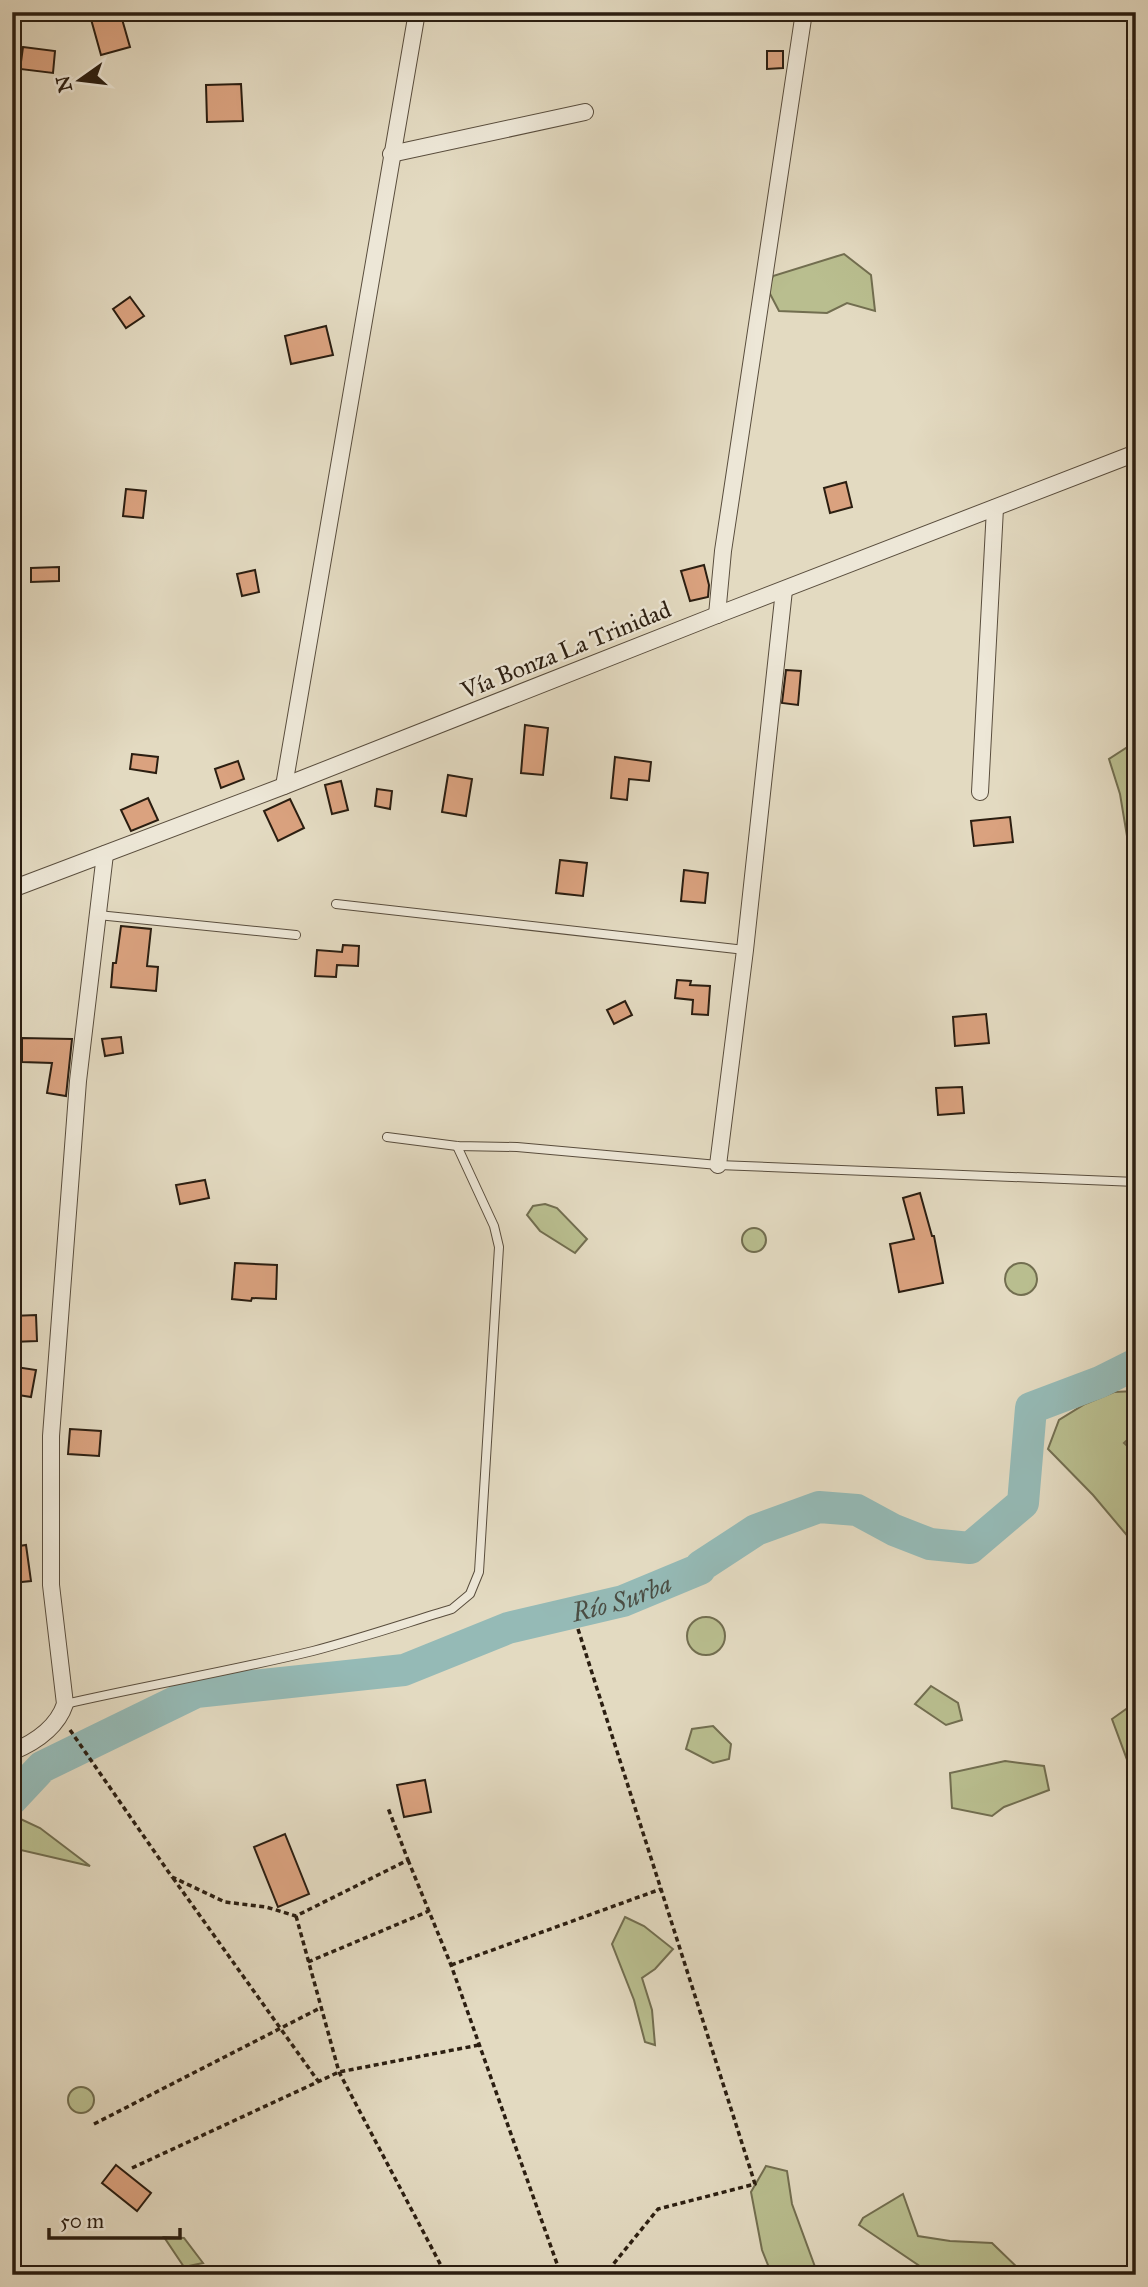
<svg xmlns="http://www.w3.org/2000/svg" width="1148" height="2287" viewBox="0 0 1148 2287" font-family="'IM FELL Great Primer',serif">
  <rect width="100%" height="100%" fill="#e3dac1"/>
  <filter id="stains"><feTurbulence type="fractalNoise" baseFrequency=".00286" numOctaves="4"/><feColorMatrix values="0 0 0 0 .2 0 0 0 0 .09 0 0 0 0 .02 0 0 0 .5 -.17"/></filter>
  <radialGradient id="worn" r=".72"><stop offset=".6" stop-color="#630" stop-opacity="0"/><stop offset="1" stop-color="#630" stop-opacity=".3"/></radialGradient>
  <g fill="#b9be8f" stroke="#726e50" stroke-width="2">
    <path d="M844,254L871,275L875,311L847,303L827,313L779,311L768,290L773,276Z"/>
    <path d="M1136,747V784L1131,795L1128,842L1120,794L1109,759L1126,748Z"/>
    <path d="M545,1204L557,1208L587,1239L575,1253L540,1231L527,1215L533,1206Z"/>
    <circle cx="754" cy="1240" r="12"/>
    <circle cx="1021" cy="1279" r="16"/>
    <path d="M1136,1391V1432L1124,1443L1136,1454V1542L1130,1539L1093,1495L1048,1449L1059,1420L1085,1404L1114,1392Z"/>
    <circle cx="706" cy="1636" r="19"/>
    <path d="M931,1686L958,1703L962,1720L946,1725L915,1704Z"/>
    <path d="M1129,1707L1136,1721V1784L1112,1719Z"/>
    <path d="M713,1726L731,1744L729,1759L713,1763L686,1749L692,1729Z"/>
    <path d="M1005,1761L1044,1766L1049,1790L1004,1807L992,1816L952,1808L950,1773Z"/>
    <path d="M12,1815L40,1828L90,1866L12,1848Z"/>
    <path d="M625,1917L644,1926L673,1949L655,1969L642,1978L652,2010L655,2045L645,2042L634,2000L612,1944Z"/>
    <circle cx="81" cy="2100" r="13"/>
    <path d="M766,2166L787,2171L792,2204L818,2275H772L762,2250L751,2192Z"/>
    <path d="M903,2194L918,2236L950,2241L992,2243L1020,2270L1017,2275H928L924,2269L859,2225L863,2218Z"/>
    <path d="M164,2237L184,2238L203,2263L184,2267Z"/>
  </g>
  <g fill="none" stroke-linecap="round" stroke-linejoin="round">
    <path stroke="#95bab6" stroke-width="32" id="s1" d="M12,1799L42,1767L196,1692L404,1670L508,1628L623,1601L700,1569L701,1566L756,1530L819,1507L857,1510L894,1530L930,1544L970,1548L1023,1503L1031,1408L1100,1382L1136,1364"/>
  </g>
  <g fill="#daa27f" stroke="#2b1e11" stroke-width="2">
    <path d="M89,12H120L130,47L101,55Z"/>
    <path d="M23,47L55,51L53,73L20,69Z"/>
    <path d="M767,51H783V68L767,69Z"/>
    <path d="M241,84L243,121L207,122L206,85Z"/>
    <path d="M130,297L144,316L126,328L113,309Z"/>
    <path d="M326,326L333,355L291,364L285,336Z"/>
    <path d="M846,482L852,507L830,513L824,488Z"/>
    <path d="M126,489L146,491L143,518L123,516Z"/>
    <path d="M704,565L709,585L708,597L690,601L681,571Z"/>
    <path d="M59,567V581L31,582V568Z"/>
    <path d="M255,570L259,592L242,596L237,574Z"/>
    <path d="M786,670L801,671L798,705L782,703Z"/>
    <path d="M525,725L548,728L543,775L521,773Z"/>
    <path d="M132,754L158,757L156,773L130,769Z"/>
    <path d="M615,757L651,762L649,781L629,779L627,800L611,798Z"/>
    <path d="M238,761L244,779L221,788L215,769Z"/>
    <path d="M448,775L472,779L466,816L442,812Z"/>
    <path d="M341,781L348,810L332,814L325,785Z"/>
    <path d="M377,789L392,791L390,809L375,806Z"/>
    <path d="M148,798L158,820L131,831L121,810Z"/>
    <path d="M290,799L304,828L278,841L264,811Z"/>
    <path d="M1010,817L1013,842L974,846L971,821Z"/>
    <path d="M560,860L587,863L583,896L556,893Z"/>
    <path d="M684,870L708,873L705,903L681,901Z"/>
    <path d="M121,926L151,929L147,966L158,967L156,991L111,987L113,963H116Z"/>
    <path d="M343,945L359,946L358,966L337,965L336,977L315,976L317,950L342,952Z"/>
    <path d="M677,980L691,981L690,985L710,986L708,1015L692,1014L693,1000L675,998Z"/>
    <path d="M625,1001L632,1015L614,1024L607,1010Z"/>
    <path d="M986,1014L989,1043L955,1046L953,1017Z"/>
    <path d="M121,1037L123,1053L105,1056L102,1039Z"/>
    <path d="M22,1038L72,1039L66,1096L47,1093L52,1063L22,1062Z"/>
    <path d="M962,1087L964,1113L938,1115L936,1088Z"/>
    <path d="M205,1180L209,1198L180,1204L176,1185Z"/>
    <path d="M920,1193L932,1236H934L943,1283L899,1292L890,1244L914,1239L903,1198Z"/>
    <path d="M235,1263L277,1265L276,1299L252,1298L251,1301L232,1299Z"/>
    <path d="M36,1315L37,1341L12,1342V1316Z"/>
    <path d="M16,1367L36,1370L31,1397L12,1394Z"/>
    <path d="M70,1429L101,1431L99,1456L68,1454Z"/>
    <path d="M26,1545L31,1581L12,1583V1547Z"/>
    <path d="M425,1780L431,1812L404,1817L397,1785Z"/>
    <path d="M285,1834L309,1894L278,1907L254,1847Z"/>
    <path d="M116,2165L151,2193L137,2211L102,2183Z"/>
  </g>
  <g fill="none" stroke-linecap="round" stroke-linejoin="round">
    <defs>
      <g id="service">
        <path d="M336,904L745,950"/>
        <path d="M98,915L296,935"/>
        <path d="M387,1137L457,1146L517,1147L718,1165L1136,1182"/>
        <path d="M65,1704C148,1685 231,1671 313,1651C359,1639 406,1623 452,1609L470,1594L479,1572L499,1247L494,1226L457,1146"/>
      </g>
      <g id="minor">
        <path d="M12,15L13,12"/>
        <path d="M391,154L585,112"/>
        <path d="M717,615L723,551L804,12"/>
        <path d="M284,786L417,12"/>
        <path d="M980,792L995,508"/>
        <path d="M12,889L284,786L717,615L1136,453"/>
        <path d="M718,1165L745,950L784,590"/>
        <path d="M12,1752C36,1742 57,1728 65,1704L51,1585V1436L78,1081L105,854"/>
      </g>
    </defs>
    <use href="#service" stroke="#594d3d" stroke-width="10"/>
    <use href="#minor" stroke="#594d3d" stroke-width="18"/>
    <g stroke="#2b1e11" stroke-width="3.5" stroke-dasharray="5 3.5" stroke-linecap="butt">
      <path d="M578,1629L755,2184L658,2209L611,2267L581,2275"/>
      <path d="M70,1730L172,1877L225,1902L266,1907L296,1916L408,1860L388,1808"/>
      <path d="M408,1860L451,1965L561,2275"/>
      <path d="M173,1878L318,2081"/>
      <path d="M296,1916L339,2072L446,2275"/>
      <path d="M308,1962L429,1911"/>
      <path d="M451,1965L661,1889"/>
      <path d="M94,2124L320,2008"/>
      <path d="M132,2168L339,2072L479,2045"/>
    </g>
    <use href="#service" stroke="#ede7d7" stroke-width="8"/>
    <use href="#minor" stroke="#ede7d7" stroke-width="16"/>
  </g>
  <g text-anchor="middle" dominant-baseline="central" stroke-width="5" stroke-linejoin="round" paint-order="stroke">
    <g font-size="24" fill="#2b1e11" stroke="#ede7d7">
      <text transform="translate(566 650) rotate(-22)">Vía Bonza La Trinidad</text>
    </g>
    <g font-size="26" font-style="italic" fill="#4b4d43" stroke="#ede7d7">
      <text stroke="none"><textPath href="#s1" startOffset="654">Río Surba</textPath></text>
    </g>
  </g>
  <rect width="1148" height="2287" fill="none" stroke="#e3dac1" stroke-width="42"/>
  <rect x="14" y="14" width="1120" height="2259" fill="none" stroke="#2b1e11" stroke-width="3.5"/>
  <rect x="21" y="21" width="1106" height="2245" fill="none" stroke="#2b1e11" stroke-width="2"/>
  <g transform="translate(80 80) rotate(256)" stroke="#ede7d7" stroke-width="5" paint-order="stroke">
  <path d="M0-5L12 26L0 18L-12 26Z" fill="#2b1e11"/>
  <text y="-10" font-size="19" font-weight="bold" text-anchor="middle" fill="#2b1e11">N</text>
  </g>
  <path d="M49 2228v10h131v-10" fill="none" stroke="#2b1e11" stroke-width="3.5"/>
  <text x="60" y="2228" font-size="21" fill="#2b1e11" stroke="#ede7d7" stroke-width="5" paint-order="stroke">50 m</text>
  <rect width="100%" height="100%" filter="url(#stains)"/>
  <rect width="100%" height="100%" fill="url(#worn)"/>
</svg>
